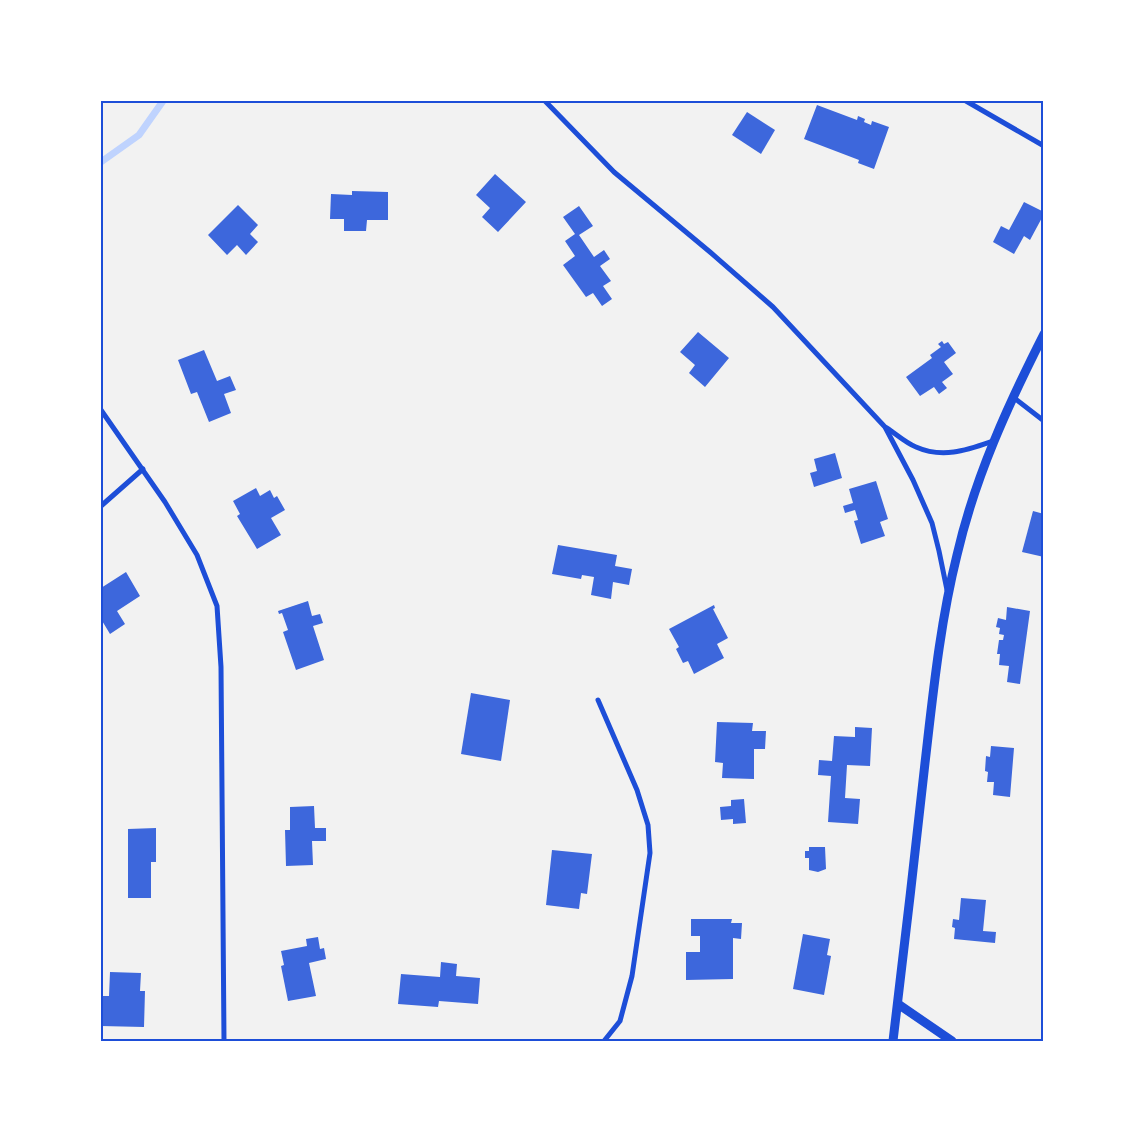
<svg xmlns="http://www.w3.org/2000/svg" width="1145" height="1142" viewBox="0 0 1145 1142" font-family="'IBM Plex Serif',serif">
  <rect width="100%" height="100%" fill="#f2f2f2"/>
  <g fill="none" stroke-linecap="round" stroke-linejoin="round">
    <path stroke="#bfd3fe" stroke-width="7" d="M101,162L139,135L163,101"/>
  </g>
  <g fill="#3d67dc">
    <path d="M817,105L857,120L858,116L865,119L864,122L871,125L872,121L889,127L874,169L858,163L859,160L804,139Z"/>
    <path d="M747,112L775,130L761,154L732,135Z"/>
    <path d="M495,174L526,202L498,232L482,217L490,208L476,195Z"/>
    <path d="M352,191L388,192V220H367L366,231H344V219H330L331,194L352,195Z"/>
    <path d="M1024,202L1044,212V214L1030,240L1024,236L1014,254L993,242L1001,226L1009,230Z"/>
    <path d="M238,205L258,225L250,234L258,242L246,255L237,245L227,255L208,235Z"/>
    <path d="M579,206L593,226L579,235L594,257L604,250L610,259L600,266L611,281L603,286L612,299L602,306L593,293L586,297L563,265L575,256L565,241L575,234L563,217Z"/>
    <path d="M698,332L729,358L705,387L689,373L695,365L680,352Z"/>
    <path d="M942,341L944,344L948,342L956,353L944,362L953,374L942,382L947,388L939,394L934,387L920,396L906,377L932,358L930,355L941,347L938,344Z"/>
    <path d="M204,350L217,381L230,376L236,390L224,394L231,413L209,422L197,392L191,394L178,360Z"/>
    <path d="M835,453L842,478L814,487L810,473L817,471L814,459Z"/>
    <path d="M876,481L888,519L880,522L885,536L861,544L854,521L858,520L855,510L845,513L843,506L853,503L849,489Z"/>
    <path d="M256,488L260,496L270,490L274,498L277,496L285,510L271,518L281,535L257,549L237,516L240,514L233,501Z"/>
    <path d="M1033,511L1044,514V557L1022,552Z"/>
    <path d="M558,545L617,555L615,566L632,569L629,585L613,582L611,599L591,595L594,577L582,575L581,579L552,574Z"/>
    <path d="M126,572L140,596L117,611L125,624L110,634L101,619V588Z"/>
    <path d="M308,601L312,616L320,614L323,623L313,626L324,660L296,670L283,632L288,630L282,613L279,614L278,611Z"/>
    <path d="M714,605L715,608L713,609L728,638L717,644L724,658L694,674L688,661L683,663L676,649L679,647L669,629Z"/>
    <path d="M1007,607L1030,611L1020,684L1007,682L1009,666L999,665L1000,654H997L999,640H1003L1004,635L999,634L1000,628L996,627L998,618L1006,620Z"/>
    <path d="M471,693L510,700L501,761L461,754Z"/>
    <path d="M717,722L753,723L752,731H766L765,749H754V779L722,778L723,763L715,762Z"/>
    <path d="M855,727L872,728L870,766L847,765L845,798L860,799L858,824L828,822L831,776L818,775L819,760L832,761L834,736L855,737Z"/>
    <path d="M991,746L1014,748L1010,797L993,795L994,782H987L988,772L985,771L986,756L990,757Z"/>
    <path d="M744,799L746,823L733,824V819L721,820L720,807L731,806V800Z"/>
    <path d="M314,806L315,828H326V841H312L313,865L286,866L285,830H290V807Z"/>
    <path d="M156,828V862H151V898H128V829Z"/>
    <path d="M809,847H825L826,869L818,872L809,870V858H805V851H809Z"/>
    <path d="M552,850L592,854L587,894L581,893L579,909L546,905Z"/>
    <path d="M961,898L986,900L983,931L996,932L995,943L954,939L955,928L952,927L953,919L959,920Z"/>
    <path d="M691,919H732L731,923H742L741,939L733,938V979L686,980V952H700V936H691Z"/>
    <path d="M803,934L830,939L827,955L831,956L824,995L793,989Z"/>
    <path d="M318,937L320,949L324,948L326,959L309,963L316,996L288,1001L281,966L284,965L281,951L307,946L306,939Z"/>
    <path d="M441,962L457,964L456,976L480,978L478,1004L439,1001L438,1007L398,1004L401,974L440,977Z"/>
    <path d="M110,972L141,973L140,991H145L144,1027L101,1026L102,996H109Z"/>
  </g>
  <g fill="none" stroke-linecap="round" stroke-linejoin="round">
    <g stroke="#1d4ed8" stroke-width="5">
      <path d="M545,101L614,172L710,252L773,307L885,427L913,480L932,523L939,551L947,590"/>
      <path d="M966,101L1044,146"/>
      <path d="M1013,397L1044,421"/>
      <path d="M101,410L165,502L197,555L217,606L221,667L224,1041"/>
      <path d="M887,428C896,434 906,443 916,447C943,459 967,450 993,441"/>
      <path d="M101,506L143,469"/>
      <path d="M598,700L637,790L648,825L650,853L632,976L620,1021L604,1041"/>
    </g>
    <g stroke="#1d4ed8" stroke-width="9">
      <path d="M898,1004L952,1041"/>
      <path d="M893,1041C904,948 915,856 925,763C933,694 940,623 957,555C975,477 1008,405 1044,334"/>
    </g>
  </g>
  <rect width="1145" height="1142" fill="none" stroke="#ffffff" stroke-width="205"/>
  <rect x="102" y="102" width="940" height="938" fill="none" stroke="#1d4ed8" stroke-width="2"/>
</svg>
